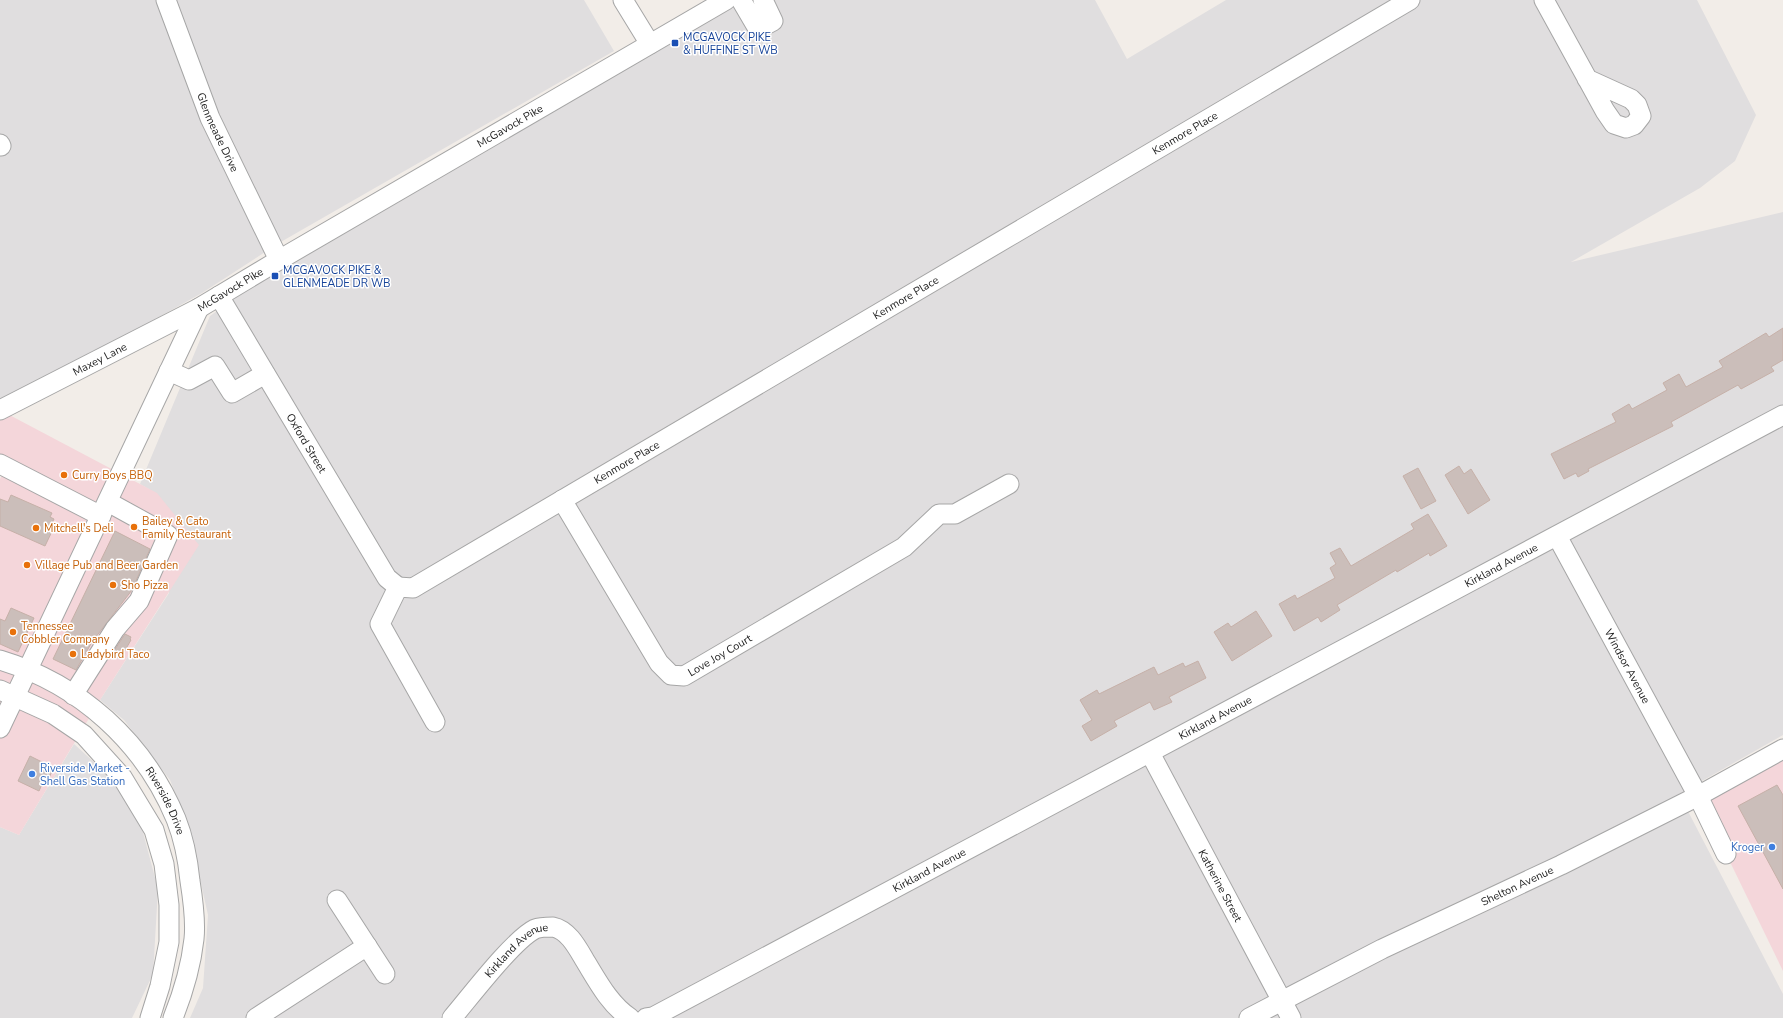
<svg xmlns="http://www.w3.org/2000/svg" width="1783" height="1018" viewBox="0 0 1783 1018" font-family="'Nunito Sans',sans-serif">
  <rect width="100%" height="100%" fill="#f2ede8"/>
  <g fill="#e0dedf">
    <path d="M0,0H584L614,51L279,243L202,293L141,327L142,332L0,403Z"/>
    <path d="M743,0H1095L1127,59L1226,0H1697L1756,115L1735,161L1700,188L1571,262L1783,212V735L1679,794L1783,994V1018H190L203,988L208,915L188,825L170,780L124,720L100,700L169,593L157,494L140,484L210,316L243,292Z"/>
    <path d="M74,744L107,774L140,821L158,889L153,974L132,1018H0V827L19,835Z"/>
  </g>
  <g fill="#f4d6da">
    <path d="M0,410L157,493L199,545L100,700L19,835L0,827V479L3,473L0,466Z"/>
    <path d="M1783,749V971L1698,796Z"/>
  </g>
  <g fill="#cbbeba" stroke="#c6b0a8">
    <path d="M1783,328V360L1771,367L1774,371L1741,389L1738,385L1671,422L1673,426L1588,469L1589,471L1578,477L1576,473L1564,479L1551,454L1616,422L1612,414L1629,404L1632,409L1667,390L1663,383L1679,374L1686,387L1723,367L1719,361L1736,351L1766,333L1769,337Z"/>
    <path d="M1459,466L1464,474L1471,469L1490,500L1468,514L1445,475Z"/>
    <path d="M1418,468L1436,501L1421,509L1403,476Z"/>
    <path d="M11,495L52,513L50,517L54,519L52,523L55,525L45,546L0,526V499L8,502Z"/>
    <path d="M1428,514L1447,546L1430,556L1429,553L1397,572L1396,570L1337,605L1340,610L1321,622L1318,617L1294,631L1279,604L1295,595L1297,599L1335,578L1330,568L1336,564L1330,553L1340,548L1351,566L1414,529L1411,524Z"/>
    <path d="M115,531L150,549L132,590L92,642L76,670L53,659Z"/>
    <path d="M11,608L34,618L18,652L0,644V619L5,621Z"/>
    <path d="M1256,611L1272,636L1232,661L1214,632L1228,623L1231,627Z"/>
    <path d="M125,634L131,637L130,639L131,640L120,659L112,654Z"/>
    <path d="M1198,661L1206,678L1169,697L1172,702L1154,710L1150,702L1114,721L1117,726L1091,741L1082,726L1092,720L1080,700L1097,690L1099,694L1154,667L1158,675L1183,663L1185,667Z"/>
    <path d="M30,756L54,768L46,783L43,782L39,791L18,781Z"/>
    <path d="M1777,785L1783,795V889L1738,806Z"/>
  </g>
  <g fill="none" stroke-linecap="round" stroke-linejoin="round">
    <defs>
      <g id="minor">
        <path id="s1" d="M166,0L210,118L279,260"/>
        <path d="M623,0L650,44"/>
        <path d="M741,0L758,29L773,21L763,0"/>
        <path d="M1544,0L1605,111L1614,124L1626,128L1634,125L1641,116L1637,105L1631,99L1587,79"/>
        <path d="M0,144L1,146"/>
        <path id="s2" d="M219,296L387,578L398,587"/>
        <path d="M169,371L189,380L215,366L232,393L265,374"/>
        <path id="s3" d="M0,410L199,308L279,260L726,0"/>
        <path d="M0,464L101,516"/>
        <path id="s4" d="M562,500L659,663L671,675L684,676L904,547L939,514H955L1009,484"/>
        <path id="s5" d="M1557,536L1698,796L1726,854"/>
        <path id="s6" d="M398,587L413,588L418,585L1410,0"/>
        <path d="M398,587L380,624L435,722"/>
        <path id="s7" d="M0,660C80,684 144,742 176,819C184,839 188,861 190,881C193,900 196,921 194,939C191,966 183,993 173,1018"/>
        <path d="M0,690L53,714L84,735L122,777L154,830L164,864L169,905V942L160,986L150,1018"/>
        <path d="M73,695L115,629L139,601L168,535L108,502"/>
        <path d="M0,728L199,308"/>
        <path id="s8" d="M1150,753L1291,1018"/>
        <path d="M337,900L385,974"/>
        <path d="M256,1018L367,946"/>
        <path id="s9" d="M452,1018C470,997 513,940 535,929C540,927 548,927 553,927C568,930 577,947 584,959C597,980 609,1004 630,1018"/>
        <path id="s10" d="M646,1018L653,1017L1783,415"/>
        <path id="s11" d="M1249,1018L1382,949L1561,865L1698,796L1783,749"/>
      </g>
    </defs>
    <use href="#minor" stroke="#a6a6a6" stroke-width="21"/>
    <use href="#minor" stroke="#fff" stroke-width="19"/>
  </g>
  <g fill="#1a4fb4" stroke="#fff" stroke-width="1.5">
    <rect x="671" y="39" width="8" height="8" rx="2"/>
    <rect x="271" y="272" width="8" height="8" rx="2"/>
  </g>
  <g fill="#e8710a" stroke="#fff" stroke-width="1.5">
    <circle cx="64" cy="475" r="4"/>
    <circle cx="134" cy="527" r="4"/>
    <circle cx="36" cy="528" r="4"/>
    <circle cx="27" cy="565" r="4"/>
    <circle cx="113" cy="585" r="4"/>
    <circle cx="13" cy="632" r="4"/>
    <circle cx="73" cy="654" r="4"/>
  </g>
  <g fill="#3f7fe0" stroke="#fff" stroke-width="1.5">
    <circle cx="32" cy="774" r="4"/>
    <circle cx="1772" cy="847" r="4"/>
  </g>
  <g text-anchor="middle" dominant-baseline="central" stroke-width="3" stroke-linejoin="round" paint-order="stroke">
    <g font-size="11" fill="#164399" stroke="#fff" text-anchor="start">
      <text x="683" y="37">MCGAVOCK PIKE<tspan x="683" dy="13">&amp; HUFFINE ST WB</tspan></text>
      <text x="283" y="270">MCGAVOCK PIKE &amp;<tspan x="283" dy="13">GLENMEADE DR WB</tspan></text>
    </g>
    <g font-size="11" fill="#222" stroke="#fff">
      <text stroke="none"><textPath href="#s3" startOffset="584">McGavock Pike</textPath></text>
      <text stroke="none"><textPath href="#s1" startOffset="142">Glenmeade Drive</textPath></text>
      <text stroke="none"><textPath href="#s6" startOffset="911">Kenmore Place</textPath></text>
      <text stroke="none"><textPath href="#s3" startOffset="260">McGavock Pike</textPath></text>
      <text stroke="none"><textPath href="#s6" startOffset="587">Kenmore Place</textPath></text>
      <text stroke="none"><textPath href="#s3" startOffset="112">Maxey Lane</textPath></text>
      <text stroke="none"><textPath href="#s2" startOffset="171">Oxford Street</textPath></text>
      <text stroke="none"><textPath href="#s6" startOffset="263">Kenmore Place</textPath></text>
      <text stroke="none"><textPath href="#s10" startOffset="968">Kirkland Avenue</textPath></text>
      <text stroke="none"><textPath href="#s4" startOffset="261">Love Joy Court</textPath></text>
      <text stroke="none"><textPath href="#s5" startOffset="148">Windsor Avenue</textPath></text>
      <text stroke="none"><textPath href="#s10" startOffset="644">Kirkland Avenue</textPath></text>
      <text stroke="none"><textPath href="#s7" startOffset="224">Riverside Drive</textPath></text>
      <text stroke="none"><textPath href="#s10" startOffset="320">Kirkland Avenue</textPath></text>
      <text stroke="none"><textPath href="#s8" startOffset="150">Katherine Street</textPath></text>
      <text stroke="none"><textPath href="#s11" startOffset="299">Shelton Avenue</textPath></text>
      <text stroke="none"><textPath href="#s9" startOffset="95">Kirkland Avenue</textPath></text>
    </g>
    <g font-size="11" fill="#c56008" stroke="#fff" text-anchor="start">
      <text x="72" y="475">Curry Boys BBQ</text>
      <text x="142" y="521">Bailey &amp; Cato<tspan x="142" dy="13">Family Restaurant</tspan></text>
      <text x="44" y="528">Mitchell's Deli</text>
      <text x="35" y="565">Village Pub and Beer Garden</text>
      <text x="121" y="585">Sho Pizza</text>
      <text x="21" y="626">Tennessee<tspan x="21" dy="13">Cobbler Company</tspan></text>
      <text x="81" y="654">Ladybird Taco</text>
    </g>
    <g font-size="11" fill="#366cbe" stroke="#fff" text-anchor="start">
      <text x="40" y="768">Riverside Market -<tspan x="40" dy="13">Shell Gas Station</tspan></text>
      <text x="1764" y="847" text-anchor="end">Kroger</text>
    </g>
  </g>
</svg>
